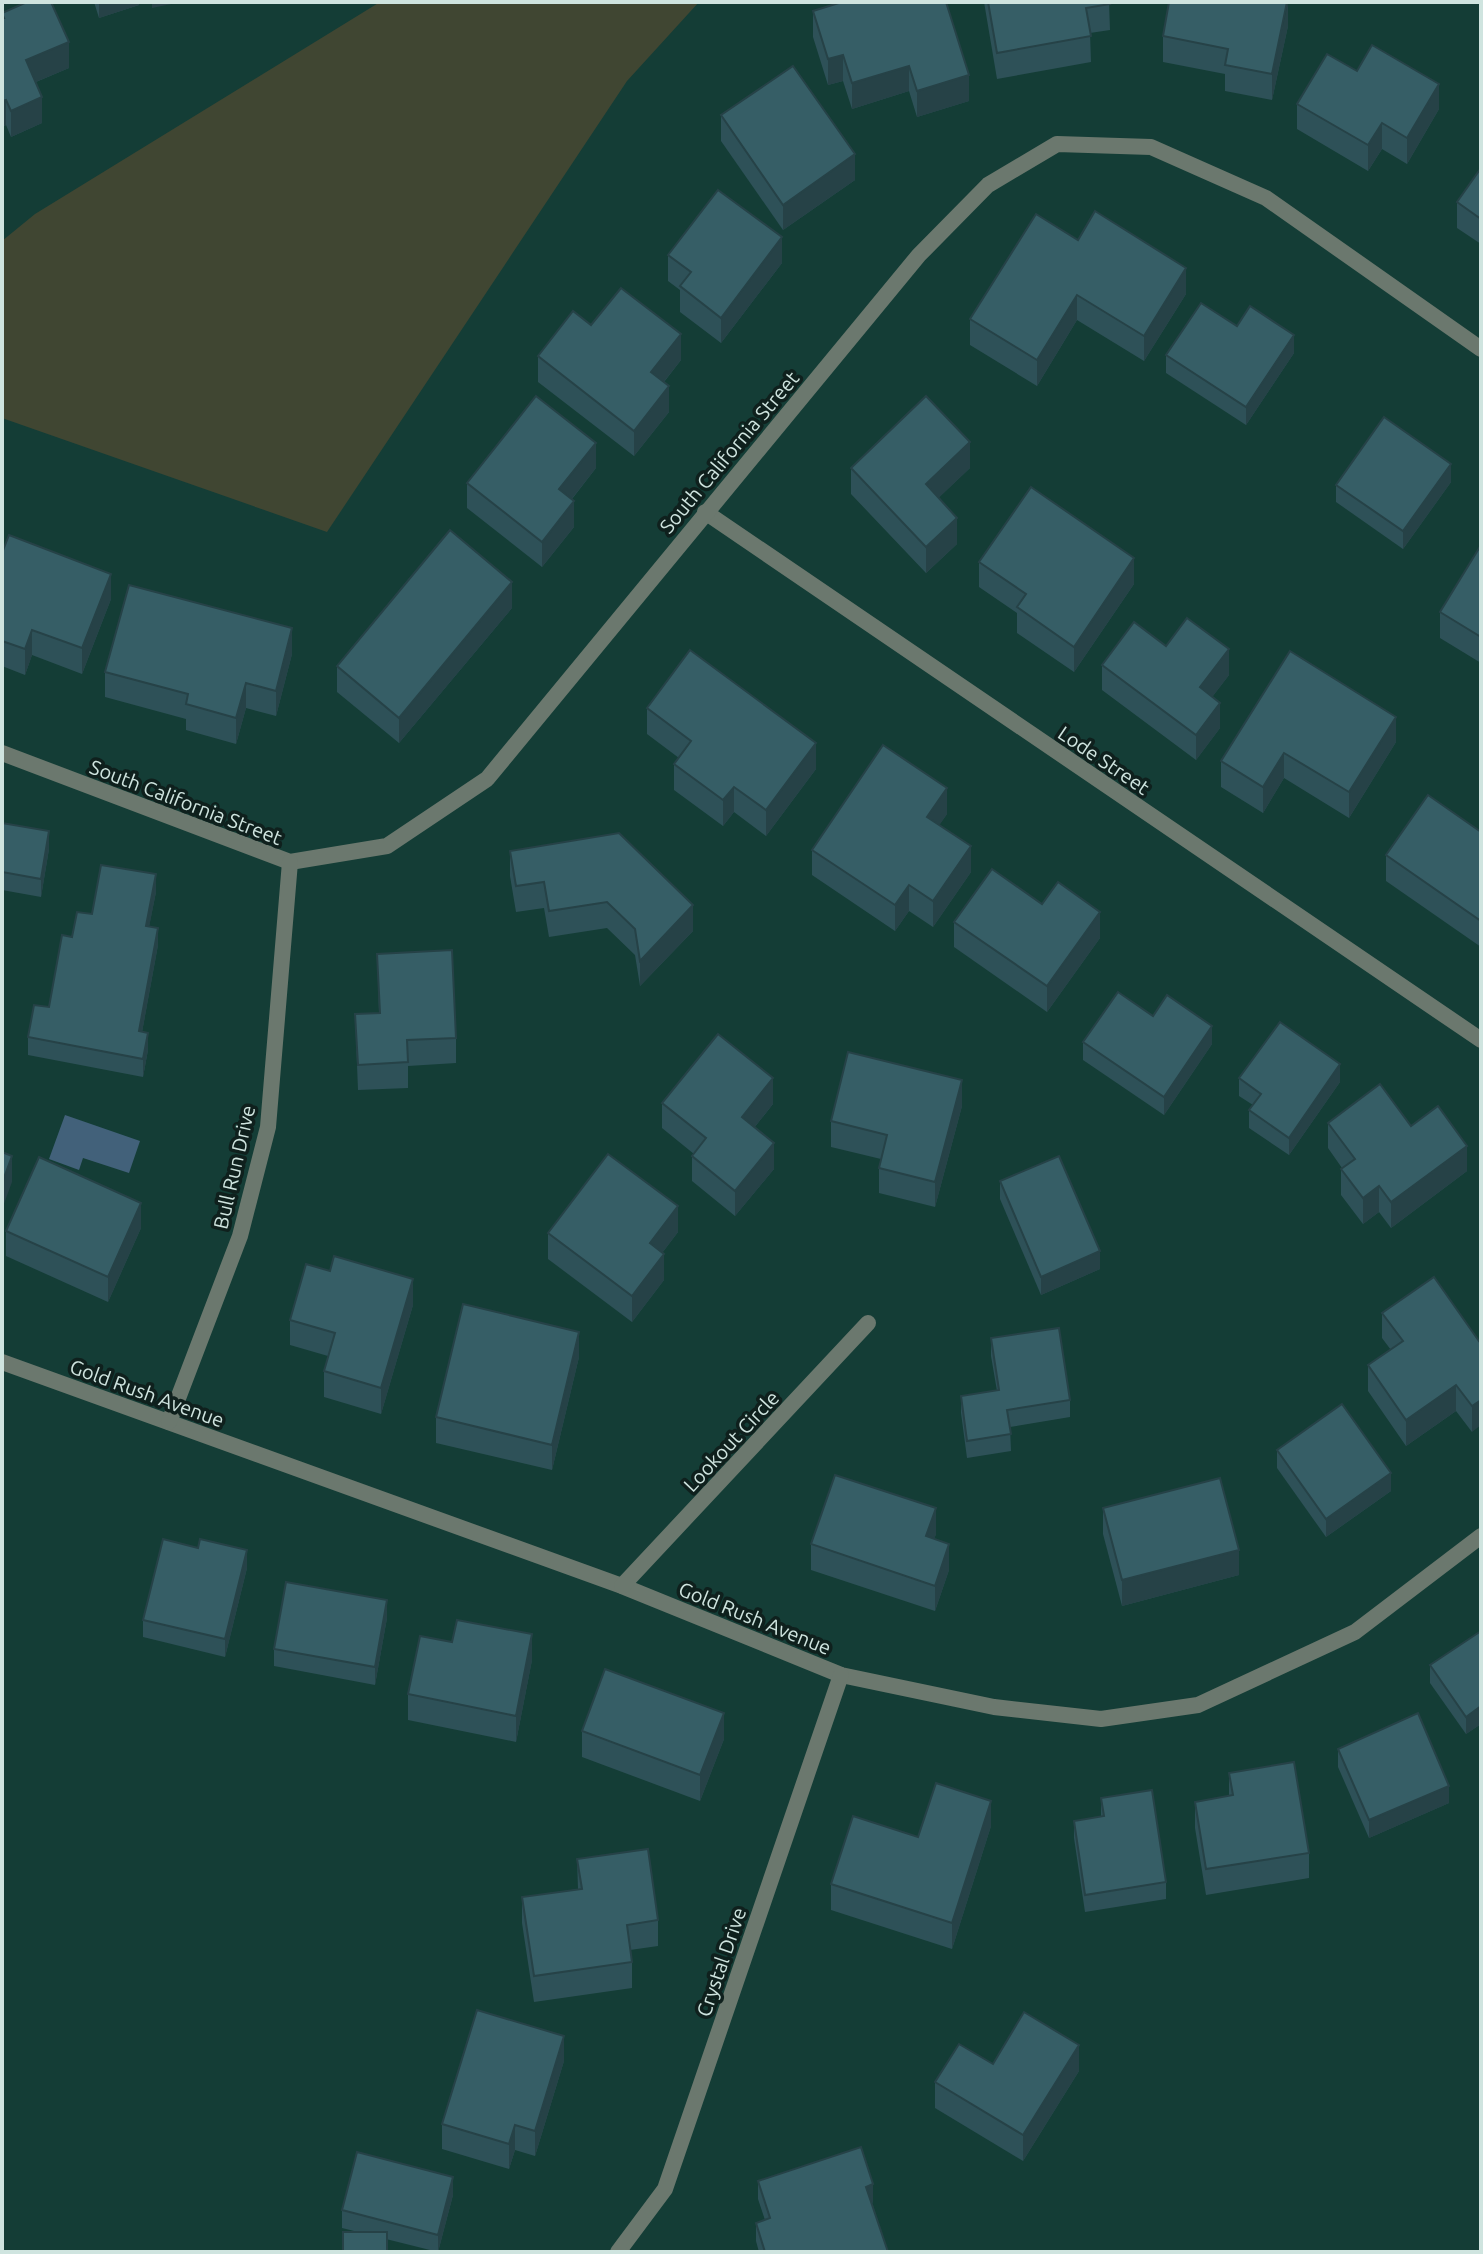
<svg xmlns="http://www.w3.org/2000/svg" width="1483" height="2254" viewBox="0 0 1483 2254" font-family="Ubuntu,sans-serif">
  <rect width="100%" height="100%" fill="#143d36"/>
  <path fill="#404632" d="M380,2H699L627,81L327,532L2,418V241L35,214Z"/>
  <path fill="#42617a" d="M65,1115L140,1141L129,1173L83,1158L79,1170L49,1159Z"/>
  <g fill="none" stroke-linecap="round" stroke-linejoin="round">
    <g stroke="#6b786e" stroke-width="16">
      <path d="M705,512L1481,1040"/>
      <path d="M2,753L290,862L387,846L487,779L919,255L988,185L1057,144L1151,147L1266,198L1481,349"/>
      <path d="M2,1362L622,1586L841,1675L994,1707L1101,1719L1198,1705L1355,1632L1481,1536"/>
      <path d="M169,1422L240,1236L268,1127L290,862"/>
      <path d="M622,1586L868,1323"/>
      <path d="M618,2252L665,2189L841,1675"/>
    </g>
  </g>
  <g fill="#2e5158">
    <path d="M94,2H139V5L99,18Z"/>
    <path d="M984,2H1109L1110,30L1090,33L1091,62L997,79Z"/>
    <path d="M813,11L969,101L917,117L909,91L852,109L843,81L828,85L813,37Z"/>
    <path d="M2,13L69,68L36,82L42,123L11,137L6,125L2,127Z"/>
    <path d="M1288,26L1272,100L1225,91V74L1163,62V36Z"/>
    <path d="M1297,104L1439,109L1407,164L1382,149L1368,171L1297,129Z"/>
    <path d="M721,115L855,180L783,230L721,141Z"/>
    <path d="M1481,168V244L1457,228V202Z"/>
    <path d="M1078,240L1186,294L1144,361L1077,320L1037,386L970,345V319Z"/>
    <path d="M668,255L782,263L721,343L680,312V290L668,281Z"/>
    <path d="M591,325L681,360L664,382L669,412L634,456L538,382V356Z"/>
    <path d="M1237,326L1294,353L1246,425L1166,373V355Z"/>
    <path d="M596,468L572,499L574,527L542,567L467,508V483Z"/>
    <path d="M851,468H970L938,498L957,544L926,573L851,494Z"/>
    <path d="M1451,482L1403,549L1336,502V485Z"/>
    <path d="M1481,545V663L1440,638V612Z"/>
    <path d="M2,553L111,599L82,674L32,655L25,675L2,666Z"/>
    <path d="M979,562L1134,584L1074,672L1017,633V613L979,587Z"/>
    <path d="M512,608L399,743L337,692V666Z"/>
    <path d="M1166,646L1229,675L1212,697L1220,728L1196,760L1102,690V665Z"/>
    <path d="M1290,651L1396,742L1349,818L1284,778L1263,813L1221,787V761Z"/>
    <path d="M292,654L276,716L246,708L236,744L186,730V719L105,697V672Z"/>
    <path d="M647,708L816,769L766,836L734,812L723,826L674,790V764L679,758L647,734Z"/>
    <path d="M947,814L939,825L971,872L933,927L909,911L895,931L812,875V850Z"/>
    <path d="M2,823L49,849L41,897L2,890Z"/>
    <path d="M1481,832V947L1386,881V855Z"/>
    <path d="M510,851L693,931L640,986L635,955L607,928L549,937L544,908L516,912L510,876Z"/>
    <path d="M156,892L149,926L158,945L142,1032L148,1050L143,1077L28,1055V1037L49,1007L72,937L92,914Z"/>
    <path d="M954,922L1100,938L1047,1012L954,947Z"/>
    <path d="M377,954L456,1038V1063L408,1066V1088L358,1090L355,1014L379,1013Z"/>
    <path d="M1153,1016L1212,1044L1164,1115L1083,1060V1042Z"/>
    <path d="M1239,1078L1340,1082L1289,1155L1249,1128V1110L1253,1105L1239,1096Z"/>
    <path d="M662,1103L773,1104L754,1128L774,1169L735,1216L692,1181V1156L694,1154L662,1128Z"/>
    <path d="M962,1106L935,1207L879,1193V1168L881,1159L831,1147V1121Z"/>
    <path d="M1328,1123L1411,1126L1467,1171L1391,1228L1379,1212L1363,1224L1341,1195V1169L1342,1168L1328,1148Z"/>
    <path d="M1000,1181L1100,1269L1041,1295L1000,1199Z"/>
    <path d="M141,1228L108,1302L6,1256V1231Z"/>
    <path d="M678,1232L662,1253L664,1280L632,1322L548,1259V1233Z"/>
    <path d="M1481,1288V1316L1480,1315V1289Z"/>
    <path d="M413,1305L381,1414L324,1397V1371L328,1356L290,1345V1320Z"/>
    <path d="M1382,1313L1481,1344L1472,1432L1456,1411L1406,1446L1368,1391V1365L1391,1350L1382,1338Z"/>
    <path d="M991,1338L1070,1400V1417L1010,1427L1011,1451L967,1458L961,1413V1396L997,1391L991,1356Z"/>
    <path d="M579,1357L552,1470L436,1443V1417Z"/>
    <path d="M1277,1450L1391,1491L1326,1537L1277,1468Z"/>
    <path d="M1103,1508L1239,1575L1122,1606L1103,1534Z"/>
    <path d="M936,1534L934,1539L949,1570L935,1611L811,1570V1544Z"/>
    <path d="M247,1568L225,1657L143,1637V1620Z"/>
    <path d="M387,1618L375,1685L274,1666V1649Z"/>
    <path d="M1481,1631V1724L1466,1734L1430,1683V1665Z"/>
    <path d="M452,1642L532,1660L516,1742L408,1720V1694Z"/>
    <path d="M582,1731L724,1739L700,1801L582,1757Z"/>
    <path d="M1338,1749L1449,1803L1369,1838L1338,1767Z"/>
    <path d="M1229,1773L1309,1853V1878L1206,1895L1195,1828V1802L1229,1796Z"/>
    <path d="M1101,1798L1166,1882V1899L1085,1912L1074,1838V1821L1101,1817Z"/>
    <path d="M991,1826L952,1949L831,1910V1884L918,1837Z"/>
    <path d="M577,1859L658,1920V1946L630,1950L632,1962V1988L534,2002L522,1923V1897L578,1889Z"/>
    <path d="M564,2061L535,2156L515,2150L509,2169L442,2149V2124Z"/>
    <path d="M993,2064L1079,2071L1023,2161L935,2108V2082Z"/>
    <path d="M758,2181L873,2202L872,2203L888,2252H759L756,2241V2223L765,2220L758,2199Z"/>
    <path d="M453,2195L438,2252L342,2228V2210Z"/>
  </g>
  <g fill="#264247">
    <path d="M99,2H139V5L99,18Z"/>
    <path d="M152,2H181L152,8Z"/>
    <path d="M1288,2V26L1272,100V74Z"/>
    <path d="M69,42V68L26,86V60Z"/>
    <path d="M843,55V81L828,85V59Z"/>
    <path d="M909,66V91L852,109V83Z"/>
    <path d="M969,75V101L917,117V91Z"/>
    <path d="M1439,84V109L1407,164V138Z"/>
    <path d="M42,97V123L11,137V111Z"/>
    <path d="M6,100V125L2,127V101Z"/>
    <path d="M1382,123V149L1368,171V145Z"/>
    <path d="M855,154V180L783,230V205Z"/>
    <path d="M782,237V263L721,343V318Z"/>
    <path d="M1186,268V294L1144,361V336Z"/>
    <path d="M1077,295V320L1037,386V360Z"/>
    <path d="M681,334V360L651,398V372Z"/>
    <path d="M1294,335V353L1246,425V407Z"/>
    <path d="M669,386V412L634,456V431Z"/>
    <path d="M970,442V468L926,510V484Z"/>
    <path d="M596,443V468L559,515V489Z"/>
    <path d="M1451,464V482L1403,549V531Z"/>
    <path d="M574,501V527L542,567V542Z"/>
    <path d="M957,518V544L926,573V547Z"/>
    <path d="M1134,558V584L1074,672V647Z"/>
    <path d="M111,574V599L82,674V648Z"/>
    <path d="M512,582V608L399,743V718Z"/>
    <path d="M292,628V654L276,716V691Z"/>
    <path d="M32,630V655L25,675V649Z"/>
    <path d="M1229,649V675L1200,713V687Z"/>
    <path d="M246,683V708L236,744V718Z"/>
    <path d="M1220,703V728L1196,760V735Z"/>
    <path d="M1396,717V742L1349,818V792Z"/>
    <path d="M816,743V769L766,836V810Z"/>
    <path d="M1284,753V778L1263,813V787Z"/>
    <path d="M734,787V812L723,826V800Z"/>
    <path d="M947,788V814L927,843V817Z"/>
    <path d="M49,831V849L41,897V879Z"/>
    <path d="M971,846V872L933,927V901Z"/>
    <path d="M156,874V892L146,943V926Z"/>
    <path d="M909,885V911L895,931V905Z"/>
    <path d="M693,905V931L640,986V961Z"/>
    <path d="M1100,912V938L1047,1012V986Z"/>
    <path d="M158,928V945L139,1049V1031Z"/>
    <path d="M1212,1026V1044L1164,1115V1097Z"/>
    <path d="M148,1033V1050L143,1077V1059Z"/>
    <path d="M1340,1064V1082L1289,1155V1138Z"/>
    <path d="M773,1078V1104L742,1143V1117Z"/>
    <path d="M962,1080V1106L935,1207V1182Z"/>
    <path d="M774,1143V1169L735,1216V1191Z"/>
    <path d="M1467,1146V1171L1391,1228V1202Z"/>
    <path d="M12,1156V1182L2,1209V1183Z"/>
    <path d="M1379,1186V1212L1363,1224V1198Z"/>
    <path d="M141,1203V1228L108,1302V1277Z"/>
    <path d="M678,1206V1232L650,1269V1243Z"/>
    <path d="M1100,1251V1269L1041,1295V1277Z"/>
    <path d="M664,1254V1280L632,1322V1296Z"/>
    <path d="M413,1279V1305L381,1414V1388Z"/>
    <path d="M579,1332V1357L552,1470V1445Z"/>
    <path d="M1456,1385V1411L1406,1446V1420Z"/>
    <path d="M1481,1400V1425L1472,1432V1406Z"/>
    <path d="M1391,1473V1491L1326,1537V1519Z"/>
    <path d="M936,1508V1534L926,1562V1536Z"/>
    <path d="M949,1544V1570L935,1611V1586Z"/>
    <path d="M247,1550V1568L225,1657V1639Z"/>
    <path d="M1239,1550V1575L1122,1606V1580Z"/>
    <path d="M387,1600V1618L375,1685V1667Z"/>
    <path d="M532,1634V1660L516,1742V1716Z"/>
    <path d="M1481,1706V1724L1466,1734V1717Z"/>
    <path d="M724,1713V1739L700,1801V1775Z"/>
    <path d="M1449,1786V1803L1369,1838V1820Z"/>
    <path d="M991,1801V1826L952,1949V1923Z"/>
    <path d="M564,2036V2061L535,2156V2131Z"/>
    <path d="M1079,2045V2071L1023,2161V2135Z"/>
    <path d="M515,2125V2150L509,2169V2144Z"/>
    <path d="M453,2177V2195L438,2252V2235Z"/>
    <path d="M873,2184V2202L866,2205V2187Z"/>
  </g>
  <g fill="#365e66" stroke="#264247" stroke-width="2">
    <path d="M27,2H51L69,42L26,60L42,97L11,111L6,100L2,101V18H4L2,13Z"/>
    <path d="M842,2H946L969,75L917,91L909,66L852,83L843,55L828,59L813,11Z"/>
    <path d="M988,2H1109L1110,4L1086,8L1091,36L997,53Z"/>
    <path d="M1169,2H1287L1272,74L1225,65L1228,49L1163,36Z"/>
    <path d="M1372,45L1439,84L1407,138L1382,123L1368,145L1297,104L1327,54L1357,71Z"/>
    <path d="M793,66L855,154L783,205L721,115Z"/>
    <path d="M1481,168V219L1457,202Z"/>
    <path d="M718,190L782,237L721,318L680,286L691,272L668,255Z"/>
    <path d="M1095,211L1186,268L1144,336L1077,295L1037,360L970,319L1036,214L1078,240Z"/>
    <path d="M621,288L681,334L651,372L669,386L634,431L538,356L573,311L591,325Z"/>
    <path d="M1201,303L1237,326L1250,306L1294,335L1246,407L1166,355Z"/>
    <path d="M536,396L596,443L559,489L574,501L542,542L467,483Z"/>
    <path d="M926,396L970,442L926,484L957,518L926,547L851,468Z"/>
    <path d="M1384,417L1451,464L1403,531L1336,485Z"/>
    <path d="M1031,487L1134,558L1074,647L1017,607L1026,594L979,562Z"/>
    <path d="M450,530L512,582L399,718L337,666Z"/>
    <path d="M9,535L111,574L82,648L32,630L25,649L2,641V553Z"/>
    <path d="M1481,545V637L1440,612Z"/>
    <path d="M129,585L292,628L276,691L246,683L236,718L186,704L188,694L105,672Z"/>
    <path d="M1187,618L1229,649L1200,687L1220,703L1196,735L1102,665L1134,622L1166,646Z"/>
    <path d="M690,650L816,743L766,810L734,787L723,800L674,764L691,741L647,708Z"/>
    <path d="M1290,651L1396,717L1349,792L1284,753L1263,787L1221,761Z"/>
    <path d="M883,745L947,788L927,817L971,846L933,901L909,885L895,905L812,850Z"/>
    <path d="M1428,795L1481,832V921L1386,855Z"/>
    <path d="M2,823L49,831L41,879L2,872Z"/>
    <path d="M619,833L693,905L640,961L635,929L607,902L549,911L544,882L516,886L510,851Z"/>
    <path d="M101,865L156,874L146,926L158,928L139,1031L148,1033L143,1059L28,1037L34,1005L49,1007L62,935L72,937L77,912L92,914Z"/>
    <path d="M992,869L1042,904L1058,882L1100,912L1047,986L954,922Z"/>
    <path d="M452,950L456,1038L407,1040L408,1062L358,1065L355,1014L380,1013L377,954Z"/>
    <path d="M1118,992L1153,1016L1167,995L1212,1026L1164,1097L1083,1042Z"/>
    <path d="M1280,1022L1340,1064L1289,1138L1249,1110L1261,1094L1239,1078Z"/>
    <path d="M718,1034L773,1078L742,1117L774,1143L735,1191L692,1156L706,1138L662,1103Z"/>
    <path d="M848,1052L962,1080L935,1182L879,1168L887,1135L831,1121Z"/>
    <path d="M1380,1084L1411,1126L1438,1106L1467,1146L1391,1202L1379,1186L1363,1198L1341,1169L1355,1159L1328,1123Z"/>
    <path d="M2,1152L12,1156L2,1183Z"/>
    <path d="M608,1154L678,1206L650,1243L664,1254L632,1296L548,1233Z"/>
    <path d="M1059,1156L1100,1251L1041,1277L1000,1181Z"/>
    <path d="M39,1157L141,1203L108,1277L6,1231Z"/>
    <path d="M334,1256L413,1279L381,1388L324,1371L335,1333L290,1320L306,1264L330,1271Z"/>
    <path d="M1434,1277L1481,1344V1400L1472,1406L1456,1385L1406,1420L1368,1365L1403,1341L1382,1313Z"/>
    <path d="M463,1304L579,1332L552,1445L436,1417Z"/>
    <path d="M1059,1328L1070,1400L1007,1410L1011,1434L967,1441L961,1396L999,1390L991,1338Z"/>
    <path d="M1342,1404L1391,1473L1326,1519L1277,1450Z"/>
    <path d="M835,1475L936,1508L926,1536L949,1544L935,1586L811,1544Z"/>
    <path d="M1220,1478L1239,1550L1122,1580L1103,1508Z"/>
    <path d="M163,1539L198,1548L200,1539L247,1550L225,1639L143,1620Z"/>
    <path d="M286,1582L387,1600L375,1667L274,1649Z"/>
    <path d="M457,1620L532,1634L516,1716L408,1694L420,1636L452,1642Z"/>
    <path d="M1481,1631V1706L1466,1717L1430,1665Z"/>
    <path d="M605,1669L724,1713L700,1775L582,1731Z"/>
    <path d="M1418,1713L1449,1786L1369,1820L1338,1749Z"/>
    <path d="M1294,1762L1309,1853L1206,1869L1195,1802L1233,1795L1229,1773Z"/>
    <path d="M936,1783L991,1801L952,1923L831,1884L853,1816L918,1837Z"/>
    <path d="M1152,1790L1166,1882L1085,1895L1074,1821L1104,1816L1101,1798Z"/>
    <path d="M648,1849L658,1920L627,1925L632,1962L534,1976L522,1897L582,1889L577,1859Z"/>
    <path d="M477,2010L564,2036L535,2131L515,2125L509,2144L442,2124Z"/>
    <path d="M1024,2012L1079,2045L1023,2135L935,2082L959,2044L993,2064Z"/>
    <path d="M861,2147L873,2184L866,2187L888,2252H765L756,2223L770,2218L758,2181Z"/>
    <path d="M357,2152L453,2177L438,2235L342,2210Z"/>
    <rect x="343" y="2232" width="44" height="20"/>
  </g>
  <g text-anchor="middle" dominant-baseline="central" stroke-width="7" stroke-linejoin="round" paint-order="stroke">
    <g font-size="20" fill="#cfe4df" stroke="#0f201d">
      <text transform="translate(729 452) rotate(-50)">South California Street</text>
      <text transform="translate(1104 760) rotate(34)">Lode Street</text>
      <text transform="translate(186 802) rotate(21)">South California Street</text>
      <text transform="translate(234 1167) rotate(-77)">Bull Run Drive</text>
      <text transform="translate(147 1393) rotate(20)">Gold Rush Avenue</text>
      <text transform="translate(731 1441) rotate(-47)">Lookout Circle</text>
      <text transform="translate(755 1618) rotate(22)">Gold Rush Avenue</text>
      <text transform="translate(721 1962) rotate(-71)">Crystal Drive</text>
    </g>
  </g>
  <rect width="1483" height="2254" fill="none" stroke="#cfe4df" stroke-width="8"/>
</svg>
